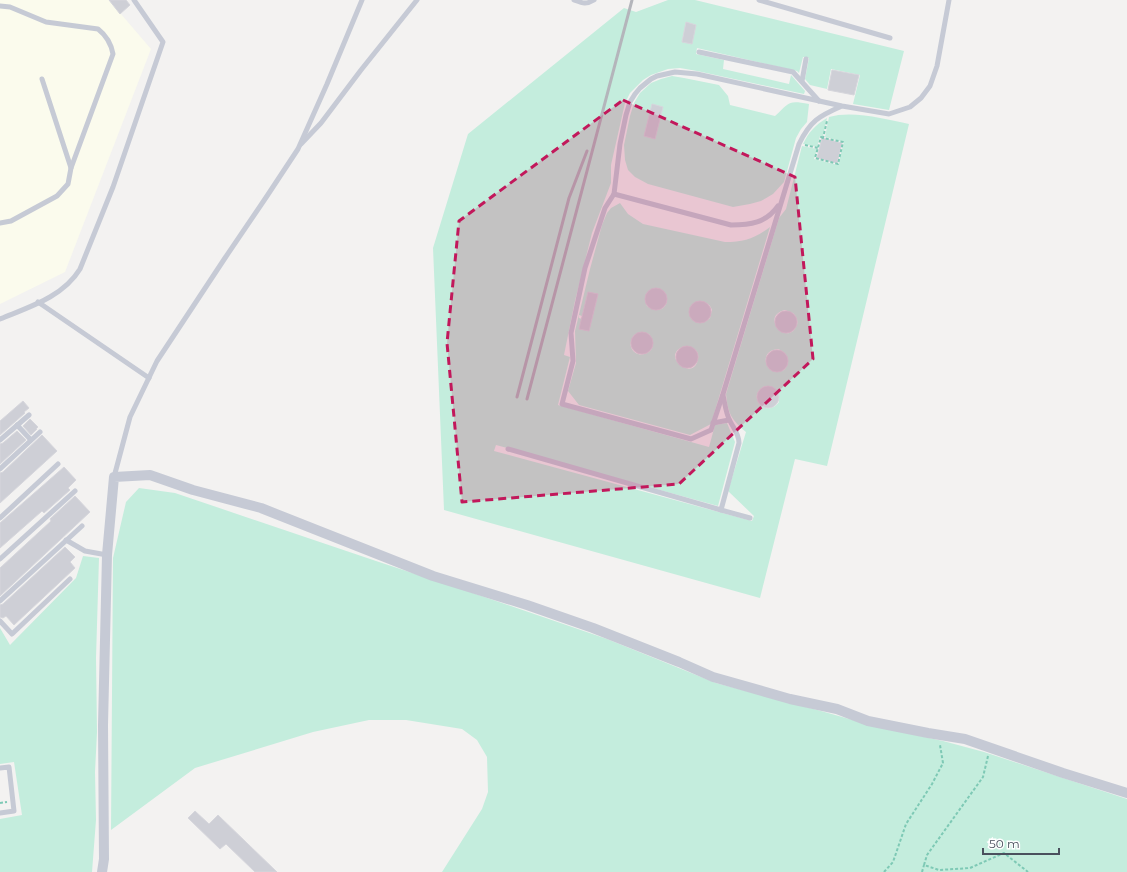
<svg xmlns="http://www.w3.org/2000/svg" width="1127" height="872" viewBox="0 0 1127 872" font-family="Montserrat,sans-serif">
  <rect width="100%" height="100%" fill="#f3f2f1"/>
  <path fill="#fbfbed" d="M0,0H109L151,49L65,272L0,304Z"/>
  <g fill="#c4eddd" fill-rule="evenodd">
    <path d="M668,0H695L904,51L889,110L853,104L860,75L831,69L827,89L810,85L805,79L809,58L803,57L799,73L797,71L697,48L696,54L724,60L723,69L789,84L791,75L805,91L804,94L697,71L680,68L668,69L651,75L643,80L630,93L625,103L611,165V183L592,233L575,301L564,355L570,357L558,405L709,447L715,425L727,423L735,442L718,506L496,445L494,451L752,521L754,516L728,491L746,432C731,419 728,414 726,394L779,218L786,209L802,146L817,149L814,159L838,165L844,142L825,137L829,117C852,110 886,119 909,124L827,466L795,459L760,598L444,510L433,248L468,134L624,8L636,12ZM686,22L696,25L691,44L682,41ZM785,310L793,313C797,317 799,322 796,327C786,346 760,316 785,310ZM778,349C789,353 791,363 784,370C764,378 758,350 778,349ZM765,386L773,387L779,394V402C766,420 745,395 765,386Z"/>
    <path d="M672,76L684,78L719,85L728,96L730,105L775,116C790,102 788,100 809,104L807,122L801,129L796,138L784,182L773,194L761,201L750,204L733,207L648,184L635,177L628,170L625,160L624,145L630,116L634,103L640,93L651,83L661,79ZM652,105L663,107L655,139L644,136Z"/>
    <path d="M827,118L823,136H820L817,147L803,144C809,132 815,125 827,118Z"/>
    <path d="M620,203L628,214L643,224L725,242C744,242 755,238 770,227L711,424L690,435L579,405L568,391L576,363L575,331L590,269L602,225L607,213L611,208ZM657,288C677,294 664,320 647,306C642,297 647,289 657,288ZM588,292L598,294L589,331L579,329L582,319L579,318V315L582,316ZM700,301C706,302 710,304 712,310L710,318C694,334 678,306 700,301ZM641,332L649,334C663,351 637,363 631,347C630,343 631,339 634,335ZM684,346C692,346 700,350 698,359C694,383 659,356 684,346Z"/>
    <path d="M139,488L175,493L376,561L464,590L607,639L716,683L821,711L874,726L943,741L984,752L1127,799V872H442L482,809L488,792L487,757L477,740L462,729L406,720H369L313,732L195,768L111,830L113,558L126,502Z"/>
    <path d="M83,556L99,558L96,658L97,732L95,772L96,820L92,872H0V819L22,815L14,762L0,764V628L10,645L76,578Z"/>
  </g>
  <g fill="#cecfd6" stroke="#d6d6dc">
    <path d="M109,0H126L130,5L120,14Z"/>
    <path d="M686,22L696,25L692,44L682,42Z"/>
    <path d="M832,70L859,75L854,95L828,90Z"/>
    <path d="M652,104L663,107L655,139L644,136Z"/>
    <path d="M822,138L842,143L837,163L817,158Z"/>
    <circle cx="656" cy="299" r="11"/>
    <path d="M588,292L598,294L589,331L579,329Z"/>
    <circle cx="700" cy="312" r="11"/>
    <circle cx="786" cy="322" r="11"/>
    <circle cx="642" cy="343" r="11"/>
    <circle cx="687" cy="357" r="11"/>
    <circle cx="777" cy="361" r="11"/>
    <circle cx="768" cy="397" r="11"/>
    <path d="M23,401L29,408L24,412L25,413L0,435V421Z"/>
    <path d="M30,419L38,427L36,429H37L31,435L23,426Z"/>
    <path d="M17,431L26,440L0,464V444L3,443Z"/>
    <path d="M42,435L57,451L0,503V473L3,472Z"/>
    <path d="M64,467L76,480L68,488L70,490L44,513L42,511L0,548V523Z"/>
    <path d="M75,496L90,512L0,596V568L51,521L50,519Z"/>
    <path d="M65,547L75,557L70,562L75,568L14,625L6,616L3,618L0,617V605L3,604Z"/>
    <path d="M195,811L209,824L218,815L277,872H255L226,844L220,849L188,818Z"/>
  </g>
  <g fill="none" stroke-linecap="round" stroke-linejoin="round">
    <g stroke="#7ec9b5" stroke-width="2" stroke-dasharray="3 2" stroke-linecap="butt">
      <path d="M823,138L821,137L815,158L838,164L843,142L823,138L827,121"/>
      <path d="M805,145L818,148"/>
      <path d="M988,756L983,777L927,855L924,865L939,870L970,868L1004,853L1028,872"/>
      <path d="M0,803L7,802"/>
      <path d="M884,872L893,862L906,824L932,784L943,763L940,745"/>
      <path d="M922,872L924,865"/>
    </g>
    <g stroke="#c6cad5" stroke-width="5">
      <path d="M574,0C582,3 586,5 594,0"/>
      <path d="M759,0L890,38"/>
      <path d="M0,6L10,7L46,22L98,29C107,36 111,43 113,54L71,168"/>
      <path d="M699,52L793,72L819,101"/>
      <path d="M802,81L806,59"/>
      <path d="M842,106C819,116 810,121 799,144L723,394L711,430L691,439L562,404L573,361L571,333L585,268L605,208L614,194L620,144L626,115L630,102L635,94L640,88L651,79L657,76L675,72L697,74L842,106L889,114L910,107L921,98L930,86L937,66L949,0"/>
      <path d="M301,144L321,123L361,70L417,0"/>
      <path d="M614,194L731,225C750,225 766,223 778,206"/>
      <path d="M0,223L11,221L57,196L68,184L71,168L42,79"/>
      <path d="M38,302L149,378"/>
      <path d="M0,319C29,307 63,297 80,269L113,187L163,42L134,0"/>
      <path d="M713,423L729,420"/>
      <path d="M17,425L31,440"/>
      <path d="M0,440L29,415"/>
      <path d="M508,449L721,510L739,443C739,434 734,429 730,421C726,414 725,404 723,395"/>
      <path d="M0,469L40,432"/>
      <path d="M114,477L130,417L157,361L225,258L267,196L298,149L327,84L362,0"/>
      <path d="M721,510L750,518"/>
      <path d="M0,518L58,464"/>
      <path d="M66,540L85,551L107,555"/>
      <path d="M0,559L75,491"/>
      <path d="M0,601L82,526"/>
      <path d="M0,621L12,634L70,579"/>
      <path d="M0,768L9,767L14,811L0,813"/>
    </g>
    <path stroke="#c6cad5" stroke-width="10" d="M102,872L104,859L103,725L107,555L114,477L150,475L193,490L261,508L433,576L527,605L593,628L679,662L713,677L790,699L837,709L868,721L928,733L965,739L1063,773L1127,793"/>
    <g stroke="#b4b5bb" stroke-width="3">
      <path d="M517,397L569,198L587,151"/>
      <path d="M527,399L632,0"/>
    </g>
  </g>
  <path fill="#c2185b" fill-opacity="0.2" stroke="#c2185b" stroke-width="3" stroke-dasharray="8 5" stroke-linejoin="round" d="M623,100L795,177L813,359L679,484L462,502L447,343L459,221Z"/>
  <path d="M983 848v6h76v-6" fill="none" stroke="#4a505d" stroke-width="2"/>
  <text x="989" y="848" font-size="12" fill="#4a505d" stroke="#ffffff" stroke-width="3" paint-order="stroke">50 m</text>
</svg>
